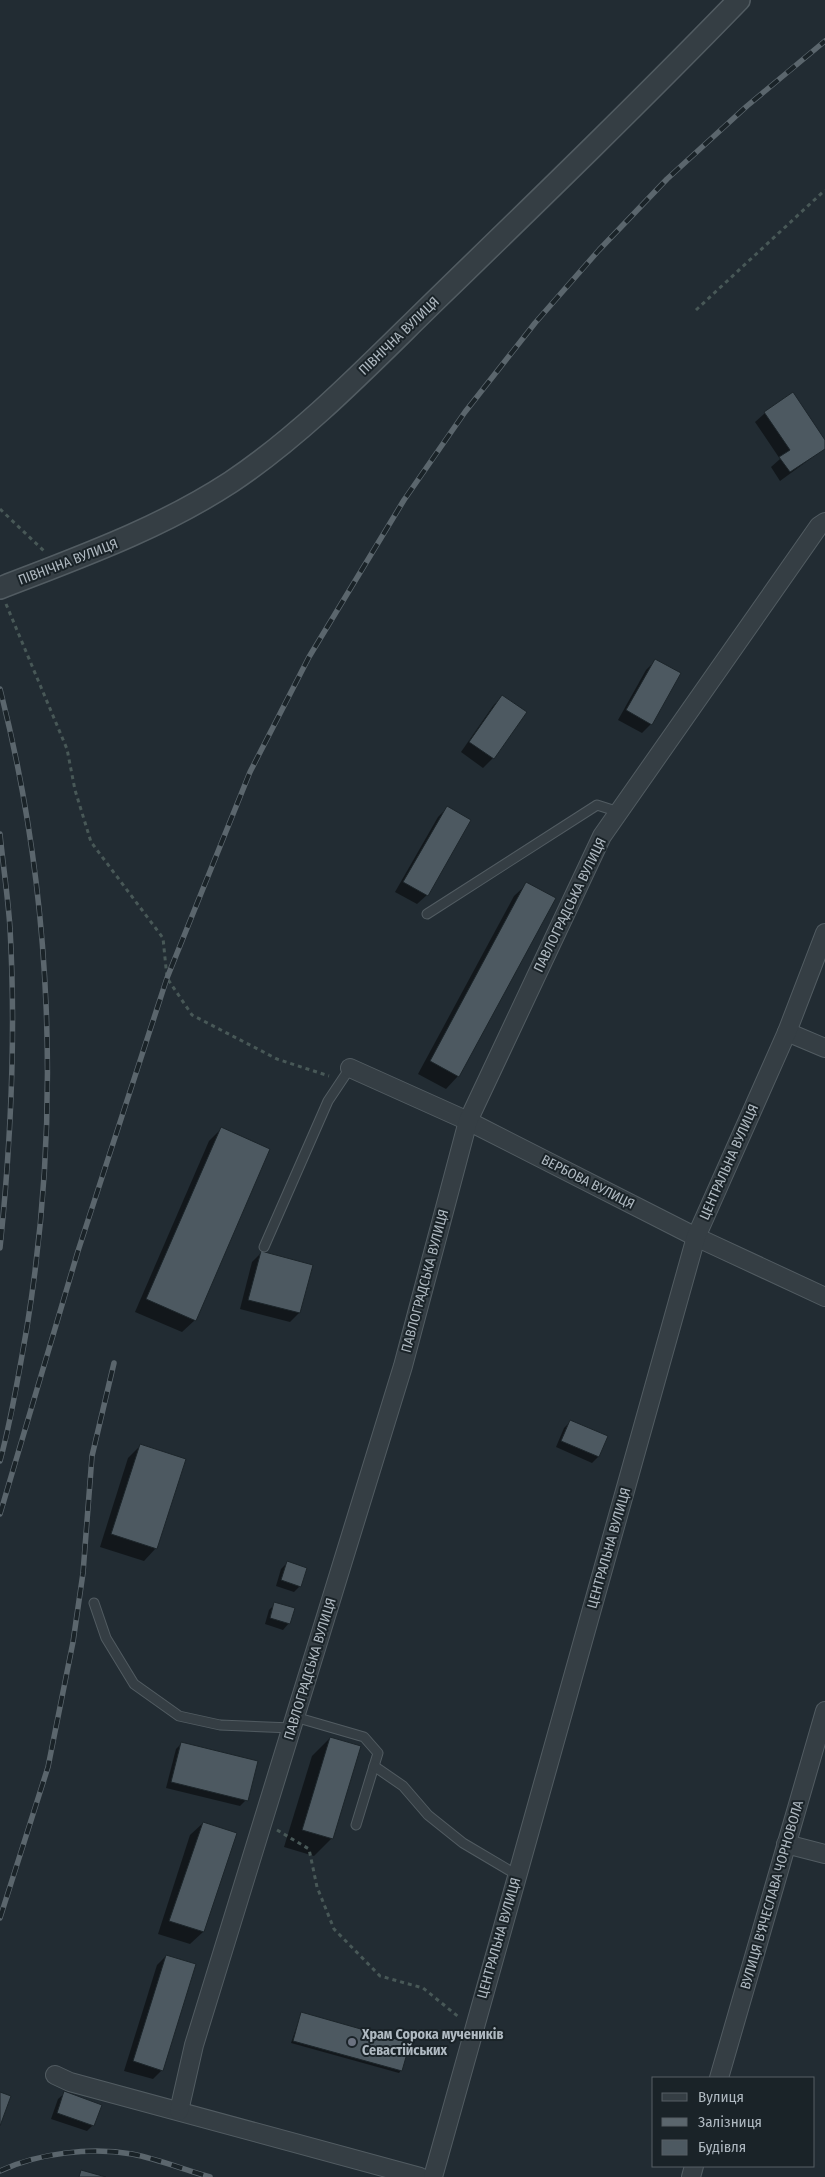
<svg xmlns="http://www.w3.org/2000/svg" width="825" height="2177" viewBox="0 0 825 2177" font-family="'Fira Sans Condensed',sans-serif">
  <rect width="100%" height="100%" fill="#222c33"/>
  <g fill="#0007">
    <path d="M765,413L825,442V448L780,481L771,467L780,459L755,422Z"/>
    <path d="M656,660L651,724L642,733L618,720L646,670Z"/>
    <path d="M502,696L525,713L493,758L483,768L461,752L493,706Z"/>
    <path d="M447,808L427,895L417,904L395,892L438,817Z"/>
    <path d="M527,884L458,1076L446,1089L418,1074L514,896Z"/>
    <path d="M221,1129L195,1320L182,1332L135,1312L209,1141Z"/>
    <path d="M262,1252L311,1265L299,1313L290,1322L240,1309L252,1262Z"/>
    <path d="M570,1422L606,1437L598,1457L592,1463L556,1447L564,1428Z"/>
    <path d="M140,1446L156,1548L144,1561L100,1547L128,1458Z"/>
    <path d="M287,1563L300,1586L294,1592L276,1586L281,1569Z"/>
    <path d="M275,1604L289,1623L283,1630L265,1624L269,1610Z"/>
    <path d="M330,1738L332,1838L314,1856L284,1847L312,1756Z"/>
    <path d="M182,1743L246,1800L240,1806L166,1788L176,1749Z"/>
    <path d="M203,1823L235,1834L203,1932L190,1944L158,1934L190,1835Z"/>
    <path d="M166,1956L162,2070L153,2079L124,2071L157,1965Z"/>
    <path d="M301,2014L401,2070L399,2073L291,2043Z"/>
    <path d="M65,2093L93,2125L87,2131L51,2119L58,2099Z"/>
  </g>
  <g fill="#4d5961" stroke="#1c252a">
    <path d="M793,392L825,440V449L790,472L779,457L790,450L764,412Z"/>
    <path d="M655,659L681,673L652,725L626,710Z"/>
    <path d="M502,695L527,712L494,759L469,742Z"/>
    <path d="M447,806L471,820L428,896L403,882Z"/>
    <path d="M526,882L556,898L459,1077L430,1061Z"/>
    <path d="M221,1127L270,1149L196,1321L146,1299Z"/>
    <path d="M261,1251L313,1265L300,1313L248,1300Z"/>
    <path d="M570,1420L608,1436L599,1457L561,1441Z"/>
    <path d="M140,1444L186,1459L157,1549L111,1534Z"/>
    <path d="M287,1561L307,1568L301,1587L281,1580Z"/>
    <path d="M274,1602L295,1608L290,1624L270,1618Z"/>
    <path d="M330,1737L361,1746L333,1839L302,1830Z"/>
    <path d="M181,1742L258,1761L248,1801L171,1782Z"/>
    <path d="M203,1822L237,1833L204,1932L169,1921Z"/>
    <path d="M166,1955L196,1964L163,2071L133,2061Z"/>
    <path d="M301,2012L410,2043L402,2071L293,2041Z"/>
    <path d="M64,2091L102,2105L94,2126L57,2113Z"/>
    <path d="M0,2092L11,2096L0,2126Z"/>
    <path d="M81,2170L106,2177H79Z"/>
  </g>
  <g fill="none" stroke-linecap="round" stroke-linejoin="round">
    <defs>
      <g id="service">
        <path d="M427,914L597,805L619,812"/>
        <path d="M264,1247L328,1101L350,1068"/>
        <path d="M94,1603L106,1638L134,1684L179,1716L220,1725L292,1728"/>
        <path d="M295,1717L364,1737L378,1753L356,1825"/>
        <path d="M374,1766L403,1786L428,1815L463,1843L517,1875"/>
      </g>
      <g id="minor">
        <path d="M787,1032L825,1048"/>
        <path d="M350,1068L468,1121L696,1237L825,1297"/>
        <path d="M786,1844L825,1854"/>
        <path d="M55,2075L70,2082L420,2177"/>
        <path d="M719,2078L825,1711"/>
        <path d="M179,2111L194,2045L403,1366L468,1121L602,836L819,526L825,522"/>
        <path d="M433,2177L696,1237L787,1032L825,933"/>
        <path d="M691,2177L694,2166"/>
      </g>
      <path id="tertiary" d="M0,588C80,557 159,529 231,482C306,432 374,360 439,297C540,199 641,101 739,0"/>
    </defs>
    <use href="#service" stroke="#525c62" stroke-width="11"/>
    <use href="#minor" stroke="#525c62" stroke-width="20"/>
    <use href="#tertiary" stroke="#525c62" stroke-width="24"/>
    <g stroke="#485857" stroke-width="3" stroke-dasharray="4 4" stroke-linecap="butt">
      <path d="M696,310L825,190"/>
      <path d="M0,509L45,552"/>
      <path d="M6,604L67,749L75,790L91,842L163,938L167,978L192,1015L277,1059L329,1076"/>
      <path d="M277,1830L309,1849L317,1887L334,1929L380,1976L423,1988L460,2018"/>
    </g>
    <use href="#service" stroke="#353e44" stroke-width="9"/>
    <use href="#minor" stroke="#353e44" stroke-width="18"/>
    <use href="#tertiary" stroke="#353e44" stroke-width="21"/>
    <defs>
      <g id="rail">
        <path d="M0,689C53,896 61,1117 27,1327C19,1372 12,1417 0,1461"/>
        <path d="M0,834C3,865 8,897 10,928C16,1035 11,1142 0,1248"/>
        <path d="M0,1514L78,1251L167,978L250,772L309,657L404,500L465,412L535,323L599,250L667,179L747,106L825,41"/>
        <path d="M0,1918L48,1767L73,1642L83,1573L92,1456L114,1363"/>
        <path d="M0,2171C38,2153 91,2147 132,2154C158,2159 185,2170 210,2177"/>
      </g>
    </defs>
    <use href="#rail" stroke="#5b666d" stroke-width="5.5"/>
    <use href="#rail" stroke="#1a2328" stroke-width="4" stroke-dasharray="11" stroke-linecap="butt"/>
  </g>
  <circle fill="#6b7280" stroke="#1a2328" stroke-width="2" cx="352" cy="2042" r="5"/>
  <g text-anchor="middle" dominant-baseline="central" stroke-width="4" stroke-linejoin="round" paint-order="stroke">
    <g font-size="14" fill="#afb9c1" stroke="#1a2328">
      <text transform="translate(399 336) rotate(-44)">ПІВНІЧНА ВУЛИЦЯ</text>
      <text transform="translate(68 562) rotate(-21)">ПІВНІЧНА ВУЛИЦЯ</text>
      <text transform="translate(570 905) rotate(-64)">ПАВЛОГРАДСЬКА ВУЛИЦЯ</text>
      <text transform="translate(729 1162) rotate(-66)">ЦЕНТРАЛЬНА ВУЛИЦЯ</text>
      <text transform="translate(588 1182) rotate(27)">ВЕРБОВА ВУЛИЦЯ</text>
      <text transform="translate(425 1281) rotate(-75)">ПАВЛОГРАДСЬКА ВУЛИЦЯ</text>
      <text transform="translate(609 1548) rotate(-74)">ЦЕНТРАЛЬНА ВУЛИЦЯ</text>
      <text transform="translate(310 1669) rotate(-73)">ПАВЛОГРАДСЬКА ВУЛИЦЯ</text>
      <text transform="translate(772 1895) rotate(-74)">ВУЛИЦЯ В'ЯЧЕСЛАВА ЧОРНОВОЛА</text>
      <text transform="translate(499 1938) rotate(-74)">ЦЕНТРАЛЬНА ВУЛИЦЯ</text>
    </g>
    <g font-size="14" font-weight="bold" fill="#afb9c1" stroke="#1a2328" text-anchor="start">
      <text x="362" y="2034">Храм Сорока мучеників<tspan x="362" dy="16">Севастійських</tspan></text>
    </g>
  </g>
  <rect x="652" y="2077" width="162" height="90" fill="#1a2328" stroke="#565f65"/>
  <rect x="662" y="2093" width="25" height="8" fill="#353e44" stroke="#565f65"/>
  <text x="698" y="2102" font-size="15" fill="#afb9c1">Вулиця</text>
  <rect x="662" y="2118" width="25" height="8" fill="#5b666d" stroke="#565f65"/>
  <text x="698" y="2127" font-size="15" fill="#afb9c1">Залізниця</text>
  <rect x="662" y="2140" width="25" height="15" fill="#4d5961" stroke="#565f65"/>
  <text x="698" y="2152" font-size="15" fill="#afb9c1">Будівля</text>
</svg>
